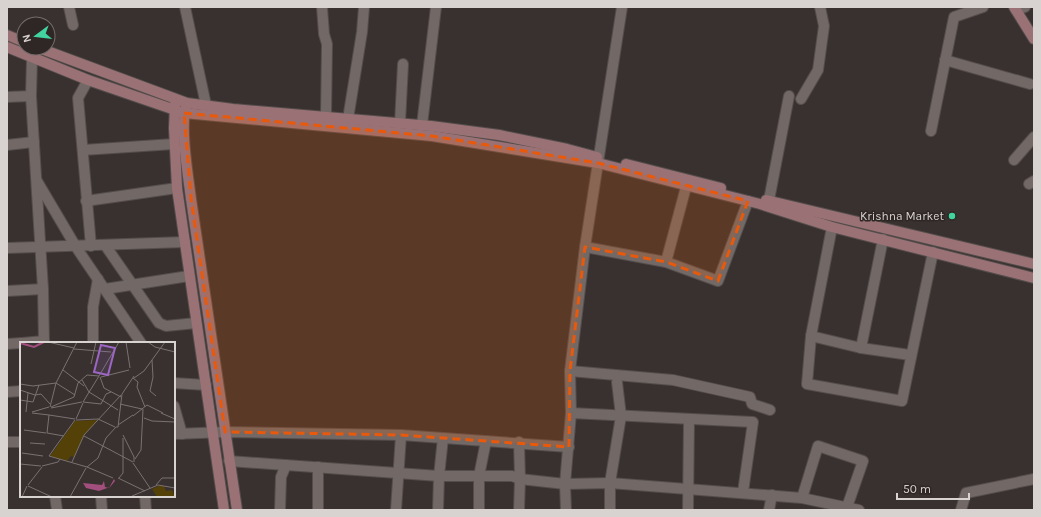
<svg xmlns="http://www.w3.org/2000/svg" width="1041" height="517" viewBox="0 0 1041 517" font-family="Karla,sans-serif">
  <rect width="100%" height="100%" fill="#39312f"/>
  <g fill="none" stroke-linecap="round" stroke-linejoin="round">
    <defs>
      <g id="street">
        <path d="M69,7L73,25"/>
        <path d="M185,7L206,105"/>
        <path d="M322,7L324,34L327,44L326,117"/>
        <path d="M1016,10L1025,7"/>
        <path d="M32,58L31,96L43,289L44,343"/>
        <path d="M945,60L1030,84"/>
        <path d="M88,80L78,98L91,246"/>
        <path d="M7,97L31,96"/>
        <path d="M801,99L818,70L824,26L820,7"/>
        <path d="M348,119L362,32L364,7"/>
        <path d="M400,123L403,64"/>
        <path d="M422,125L436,7"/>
        <path d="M931,131L954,17L983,7"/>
        <path d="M7,145L34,142"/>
        <path d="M83,150L174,144"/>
        <path d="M1014,160L1034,137"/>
        <path d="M37,181L76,247L141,343"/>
        <path d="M1029,184L1034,181"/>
        <path d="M769,200L789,96"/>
        <path d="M86,201L177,188"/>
        <path d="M832,227L811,336L807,384L902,401L933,252"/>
        <path d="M105,245L159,323L166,326L196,323"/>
        <path d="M585,247L666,262L718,281L748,201"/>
        <path d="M7,248L185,242"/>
        <path d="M666,262L686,187"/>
        <path d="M105,289L189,276"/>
        <path d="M7,291L43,289"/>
        <path d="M811,336L861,348L910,355"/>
        <path d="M22,343L44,341"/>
        <path d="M93,343V307L98,279"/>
        <path d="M7,344L21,343"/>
        <path d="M861,348L883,239"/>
        <path d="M570,371L673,380L750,397L752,404L770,410"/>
        <path d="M174,383L206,385"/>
        <path d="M7,392L21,391"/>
        <path d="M174,406L182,434"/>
        <path d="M571,413L753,422L743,492"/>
        <path d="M174,434L225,432L401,435L569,447"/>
        <path d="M7,442H21"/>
        <path d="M229,461L439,476H512L520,479L565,484L610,483L802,498L859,510"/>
        <path d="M55,496L57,510"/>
        <path d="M101,496L102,510"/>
        <path d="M145,496L146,510"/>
        <path d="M802,498L818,446L863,461L846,510"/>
        <path d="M280,510L281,477L286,465"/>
        <path d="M318,510V467"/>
        <path d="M396,510L401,435"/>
        <path d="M438,510L439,476L443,438"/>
        <path d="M479,510V476L486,441"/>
        <path d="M519,510L520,479L519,442"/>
        <path d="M566,510L565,484L571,413L570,371L585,247L622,7"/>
        <path d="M610,510V483L621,416L617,382"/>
        <path d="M688,510L689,419"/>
        <path d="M769,510L772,495"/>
        <path d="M961,510L966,493L1034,479"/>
      </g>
      <g id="secondary">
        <path d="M1014,7L1034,39"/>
        <path d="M7,35L24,42"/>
        <path d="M7,47L88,80L184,113L432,136L598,163L760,204L832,227L1034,278"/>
        <path d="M39,48L187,103L233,109L431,126L499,135L567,149L597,157"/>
        <path d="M175,104L174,128L177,188L224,510"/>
        <path d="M186,107C180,128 188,175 191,199L237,510"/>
        <path d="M626,164L721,188"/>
        <path d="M766,200L1034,264"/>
      </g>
    </defs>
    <use href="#street" stroke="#544d4b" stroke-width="12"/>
    <use href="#secondary" stroke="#544d4b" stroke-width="12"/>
    <use href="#street" stroke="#726967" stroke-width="10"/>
    <use href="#secondary" stroke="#9a7275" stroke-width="10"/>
  </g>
  <path fill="#e8590c" fill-opacity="0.2" stroke="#e8590c" stroke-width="3" stroke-dasharray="8 5" stroke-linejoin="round" d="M184,113L432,136L598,163L748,201L718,281L666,262L585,247L570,371L569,447L401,435L225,432L191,199Z"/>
  <circle fill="#41d4a1" stroke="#2f2725" stroke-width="1.5" cx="952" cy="216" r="4"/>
  <g text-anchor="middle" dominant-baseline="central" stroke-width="3" stroke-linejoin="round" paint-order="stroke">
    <g font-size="12" fill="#d8d3d1" stroke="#2f2725" text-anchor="end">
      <text x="944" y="216">Krishna Market</text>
    </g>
  </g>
  <g transform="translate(20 342)">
    <rect width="155" height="155" fill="#39312f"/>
    <path d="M78,78L64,93L54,115L51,114L47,119L30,114L55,79ZM139,144H144L146,149L152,148L155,155H137L132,147Z" fill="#544107"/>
    <path d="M94,137L95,139L90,145L79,149L66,146L63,141L82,143L84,139L85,145L89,146Z" fill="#a24f7e"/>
    <path fill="none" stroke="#a24f7e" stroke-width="2" d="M0,1L14,5L24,0"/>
    <path fill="none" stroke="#797270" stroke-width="1" d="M28,0L54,6M106,0L110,26M128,0L135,5L155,10M54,7L91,10M132,18L133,35L130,49L136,54M71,22L76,0M43,28L64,44M79,34L99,0M80,35L84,46L101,55M81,35L109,28M113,36L118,40L117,45L125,65M114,36L124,29L145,0M62,38L69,50L98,68M36,41L55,53M36,41L57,0M0,42L13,44L36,41M0,48L15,53L21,52L30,62M0,58L13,60L19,43M63,60L81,62L86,52L91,50M63,60L79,34M100,62L122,67M30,65L36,41M31,65L54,55L58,41L67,33L79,34M31,66L62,60M6,70L8,51M12,70L29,65M12,71L29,73M141,71L155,77M29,73L55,77M113,74L127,63L143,71M124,76L132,79L155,80M56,77L63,61M56,78L78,77L95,85M98,83L113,73M96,85H98L102,52L114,34M4,88L26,91M27,91L29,73M27,91L44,94M103,93L114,115V120M64,94L113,120M10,101L25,102M36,104L55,78M2,111L23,114M29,114L67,125M29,114L36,104M115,117L121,108L123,67M52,120L64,93L101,53M113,121L130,146M0,122L21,124M22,124L38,120L40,117M93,136L67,125L78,116L86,96L96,85M98,136L125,149M99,136L103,131V96M8,143L22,125M136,143L142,136H155M8,144L32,155M112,154L138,143L155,146M2,155L7,144M50,155L66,126"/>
    <path fill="#9c66c5" fill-opacity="0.15" stroke="#9c66c5" stroke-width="2" d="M81,3L95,6L88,33L74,30Z"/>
    <rect width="155" height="155" fill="none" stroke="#d8d3d1" stroke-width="2"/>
  </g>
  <rect width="1041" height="517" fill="none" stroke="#d8d3d1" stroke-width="16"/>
  <g transform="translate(36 36) rotate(255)"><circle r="19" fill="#2f2725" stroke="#736c6a"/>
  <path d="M0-3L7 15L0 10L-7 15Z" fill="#41d4a1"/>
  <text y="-6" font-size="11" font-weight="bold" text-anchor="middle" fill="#d8d3d1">N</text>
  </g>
  <path d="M897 493v6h72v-6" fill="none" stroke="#d8d3d1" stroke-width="2"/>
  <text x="903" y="493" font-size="12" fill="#d8d3d1" stroke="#2f2725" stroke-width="3" paint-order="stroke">50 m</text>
</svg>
